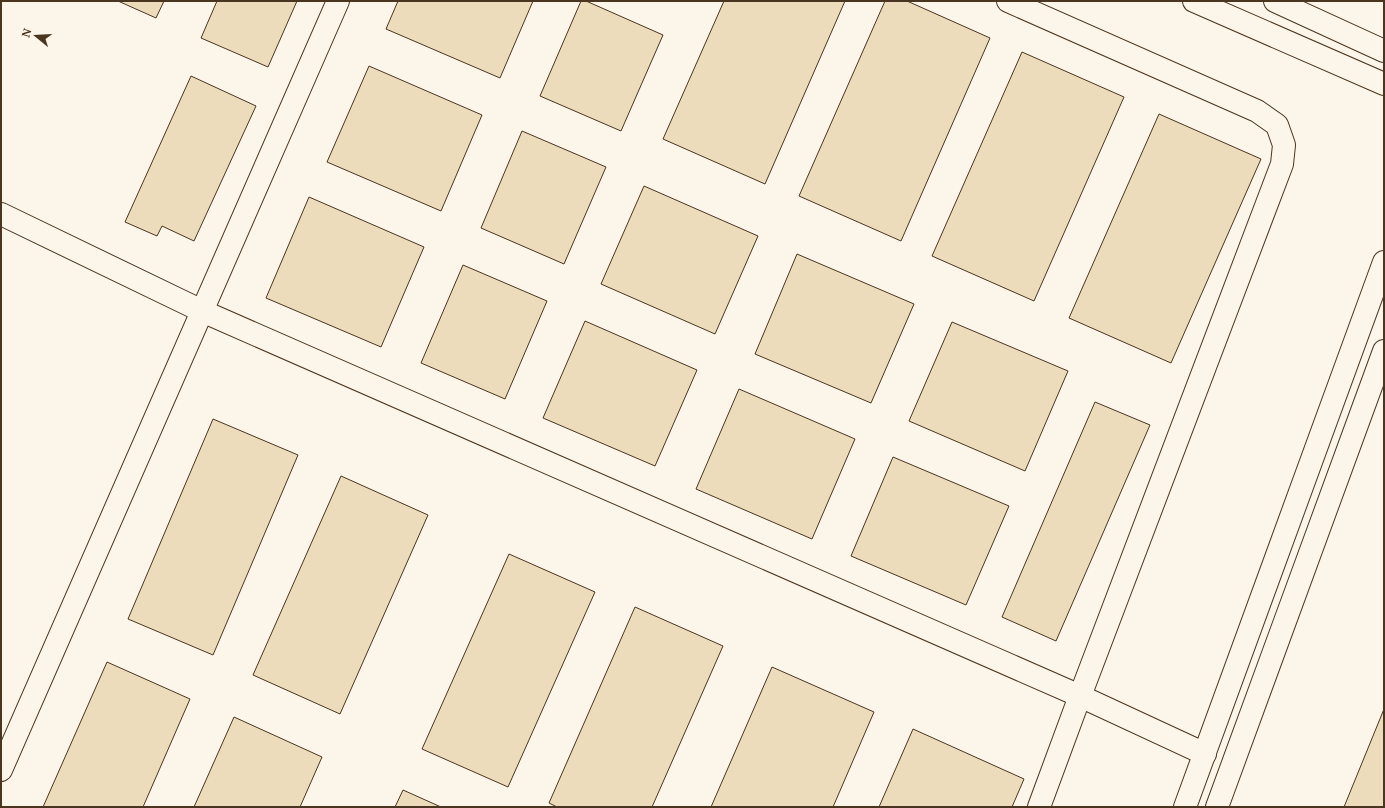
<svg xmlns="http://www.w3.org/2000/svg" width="1385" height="808" viewBox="0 0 1385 808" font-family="'Noto Serif',serif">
  <rect width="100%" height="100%" fill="#fbf6e9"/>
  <g fill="#ecdcbc" stroke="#4a3520">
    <path d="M118,1H164L156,18Z"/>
    <path d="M217,1H297L268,67L201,38Z"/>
    <path d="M398,1H533L500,78L386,29Z"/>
    <path d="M581,1H586L663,35L621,131L540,96Z"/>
    <path d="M724,1H845L765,184L663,139Z"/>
    <path d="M885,1H907L990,38L901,241L799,196Z"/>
    <path d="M1022,52L1124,97L1034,301L932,256Z"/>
    <path d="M369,66L482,115L441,211L327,162Z"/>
    <path d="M191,76L256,106L194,241L162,226L157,236L125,222Z"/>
    <path d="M1159,114L1261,159L1171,363L1069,318Z"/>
    <path d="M522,131L606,167L564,264L481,228Z"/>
    <path d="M644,186L758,236L715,334L601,284Z"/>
    <path d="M309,197L424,247L381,347L266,298Z"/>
    <path d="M797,254L914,304L871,403L755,354Z"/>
    <path d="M463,265L547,301L505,399L421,363Z"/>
    <path d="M585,321L697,370L655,466L543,418Z"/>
    <path d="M952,322L1068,371L1025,471L909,421Z"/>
    <path d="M739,389L855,439L812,539L696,489Z"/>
    <path d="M1095,402L1150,425L1056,641L1002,617Z"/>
    <path d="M213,419L298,455L213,655L128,619Z"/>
    <path d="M893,457L1009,506L966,605L851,556Z"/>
    <path d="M341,476L428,515L340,714L253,675Z"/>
    <path d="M509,554L595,592L508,787L422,749Z"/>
    <path d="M635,607L723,646L652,807H557L549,803Z"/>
    <path d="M107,662L190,699L143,807H43Z"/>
    <path d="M772,667L874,712L833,807H711Z"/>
    <path d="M1384,709V807H1344Z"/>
    <path d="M234,717L322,757L300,807H194Z"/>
    <path d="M913,729L1024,779L1012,807H879Z"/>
    <path d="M403,790L441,807H395Z"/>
  </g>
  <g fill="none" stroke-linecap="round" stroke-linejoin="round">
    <defs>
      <g id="minor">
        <path d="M1008,1L1257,111L1277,125L1284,145L1282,164L1080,696L1039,807"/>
        <path d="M1194,1L1384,84"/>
        <path d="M1275,1L1384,51"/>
        <path d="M1,214L202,311L1080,696L1205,754"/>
        <path d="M1,770L338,1"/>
        <path d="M1185,807L1384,262"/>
        <path d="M1217,807L1384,351"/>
      </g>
    </defs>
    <use href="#minor" stroke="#4a3520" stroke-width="24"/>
    <use href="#minor" stroke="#fbf6e9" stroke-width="22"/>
  </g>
  <rect width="1385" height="808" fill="none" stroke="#4a3520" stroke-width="4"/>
  <g transform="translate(36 36) rotate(288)" stroke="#fbf6e9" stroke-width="3" paint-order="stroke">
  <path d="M0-3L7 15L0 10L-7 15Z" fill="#4a3520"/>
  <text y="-6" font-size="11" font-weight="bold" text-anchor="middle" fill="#4a3520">N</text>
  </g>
</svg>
